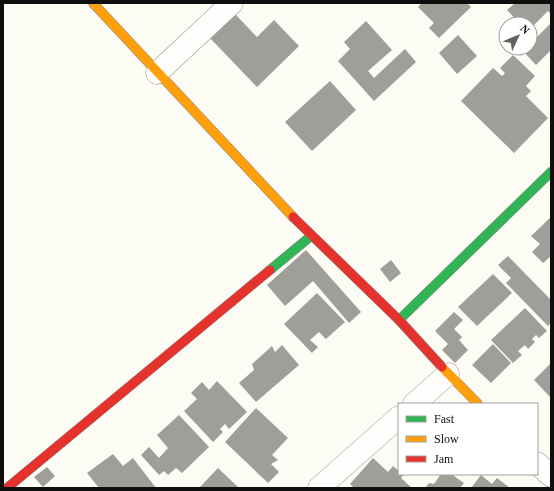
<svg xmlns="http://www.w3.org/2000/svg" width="554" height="491" viewBox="0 0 554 491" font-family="'Times New Roman',serif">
  <rect width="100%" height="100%" fill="#fcfbf4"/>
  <g fill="#a09e99">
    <path d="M422,3H467L471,7L439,38L429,28L434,23L418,7Z"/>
    <path d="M515,3H551V14L548,11L530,29V24H520L507,10Z"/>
    <path d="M234,13L257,37L274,20L299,46L257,87L209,37Z"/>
    <path d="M366,21L392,50L368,71L374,78L405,49L416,62L374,101L338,61L350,49L344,42Z"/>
    <path d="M551,23V50L536,65L523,51L526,48H530V44Z"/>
    <path d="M458,35L477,56L457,74L439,53Z"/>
    <path d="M513,55L535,76L526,86L531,91L526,96L548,118L514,153L461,101L493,68L502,76L505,73L500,68Z"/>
    <path d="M330,81L356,110L312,151L285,122Z"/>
    <path d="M551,217V256L543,263L532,252L540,244L531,236Z"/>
    <path d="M306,250L361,312L349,323L313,281L285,306L267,285Z"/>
    <path d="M508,256L551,300V322L548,326L506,283L511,278L498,265Z"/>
    <path d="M391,260L401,273L390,282L380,269Z"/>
    <path d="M493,274L512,293L477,326L458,307Z"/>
    <path d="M317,293L345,322L326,339L319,332L310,340L318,347L312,353L284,324Z"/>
    <path d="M525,308L547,331L539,338L536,335L532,339L535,342L528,349L525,345L518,351L522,355L513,363L491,340Z"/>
    <path d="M454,312L463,320L454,329L462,337L459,340L468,350L455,363L442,350L448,344L435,331Z"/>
    <path d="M493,344L511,363L491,383L472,365Z"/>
    <path d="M282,345L299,365L256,402L239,383L254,370L252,364L272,346L275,352Z"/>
    <path d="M551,363V398L534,380Z"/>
    <path d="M217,381L247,412L229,429L225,424L220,429L223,432L213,442L184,411L197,399L191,393L202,382L209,390Z"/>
    <path d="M256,408L288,438L272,455L278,460L271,464L279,472L268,483L225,442Z"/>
    <path d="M179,415L209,447L182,473L176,468L168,475L164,471L159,475L141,455L149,447L159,458L168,448L157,435Z"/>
    <path d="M113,454L123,466L133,458L156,488H99L87,473Z"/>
    <path d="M373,458L388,472L393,466L399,471V474L403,475L401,478L412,488H354L350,484Z"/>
    <path d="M47,467L55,476L43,487L34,477Z"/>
    <path d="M218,468L239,488H199Z"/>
    <path d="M441,474H451L464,483L460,488H425L429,483L434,484Z"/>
    <path d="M481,475L492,484L497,478L510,488H471Z"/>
  </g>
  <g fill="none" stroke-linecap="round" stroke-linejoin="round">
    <defs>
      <g id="street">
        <path d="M157,73L232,3"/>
        <path d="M414,404L448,374"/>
        <path d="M537,463L551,476"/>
        <path d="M319,488L399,417"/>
      </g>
      <g id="fast">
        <path d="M270,270L311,236"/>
        <path d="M399,320L551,172"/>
      </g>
      <g id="slow">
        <path d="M93,3L293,217"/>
        <path d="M442,367L478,404"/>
      </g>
      <g id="jam">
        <path d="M293,217L399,320L442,367"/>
        <path d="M7,488L270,270"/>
      </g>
    </defs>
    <use href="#street" stroke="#969592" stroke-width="23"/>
    <use href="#fast" stroke="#8c8c89" stroke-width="10"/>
    <use href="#slow" stroke="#8c8c89" stroke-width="10"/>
    <use href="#jam" stroke="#8c8c89" stroke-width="10"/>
    <use href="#street" stroke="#fffefd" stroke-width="22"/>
    <use href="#fast" stroke="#30b455" stroke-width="9"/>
    <use href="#slow" stroke="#ff9f0a" stroke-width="9"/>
    <use href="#jam" stroke="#e5322d" stroke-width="9"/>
  </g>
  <rect width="554" height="491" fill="none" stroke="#0f0f0f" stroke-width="8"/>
  <rect x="398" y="403" width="140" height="72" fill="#ffffff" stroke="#9f9f9f"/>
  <rect x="406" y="416" width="20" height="6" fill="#30b455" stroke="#9f9f9f"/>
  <text x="434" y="423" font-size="12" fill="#0f0f0f">Fast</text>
  <rect x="406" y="436" width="20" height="6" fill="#ff9f0a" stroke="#9f9f9f"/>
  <text x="434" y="443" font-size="12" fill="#0f0f0f">Slow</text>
  <rect x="406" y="456" width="20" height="6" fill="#e5322d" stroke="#9f9f9f"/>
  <text x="434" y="463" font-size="12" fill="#0f0f0f">Jam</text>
  <g transform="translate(518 36) rotate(46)"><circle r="19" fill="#ffffff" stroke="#9f9f9f"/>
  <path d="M0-3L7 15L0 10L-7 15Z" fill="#62625f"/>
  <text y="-6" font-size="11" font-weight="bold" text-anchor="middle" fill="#0f0f0f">N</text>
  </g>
</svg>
